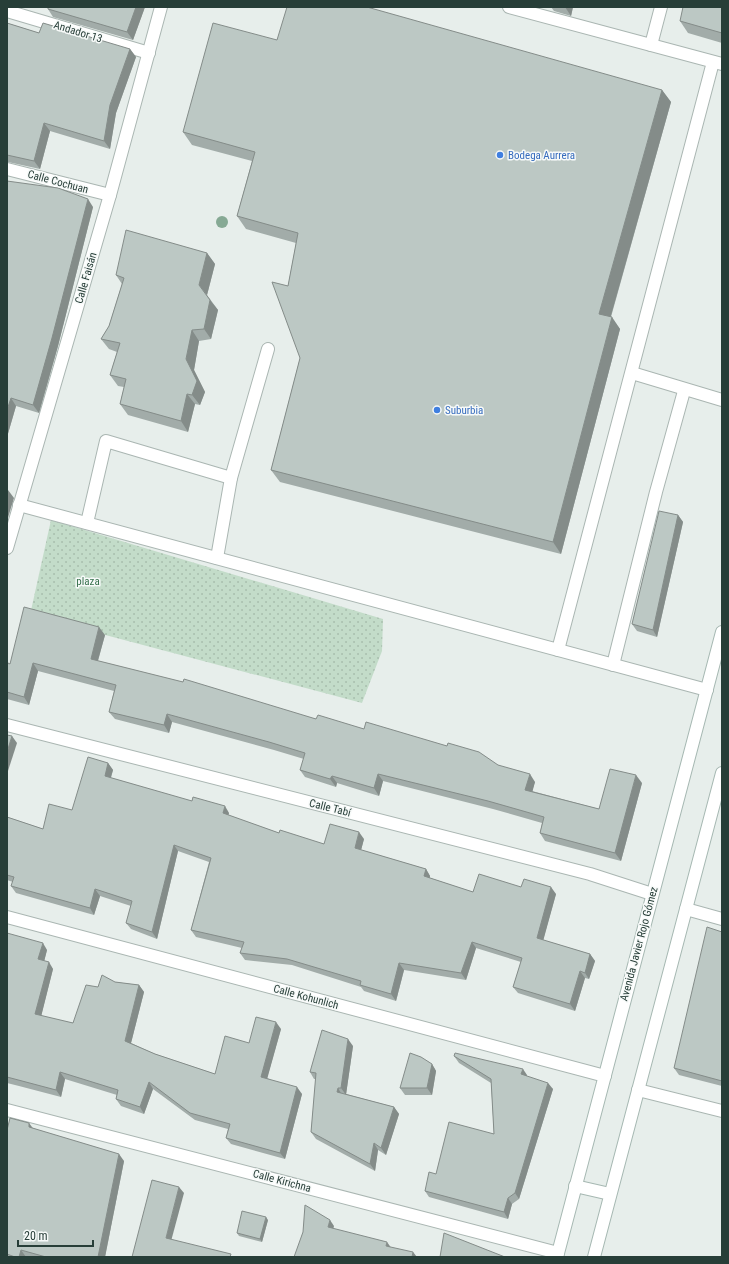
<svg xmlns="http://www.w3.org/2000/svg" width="729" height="1264" viewBox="0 0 729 1264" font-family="'Roboto Condensed',sans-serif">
  <defs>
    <pattern id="park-dots" width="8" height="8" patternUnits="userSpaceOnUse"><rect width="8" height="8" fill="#c3dcc9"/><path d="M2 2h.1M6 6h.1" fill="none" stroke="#a8bead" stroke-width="1.8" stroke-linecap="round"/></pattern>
  </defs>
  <rect width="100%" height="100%" fill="#e7eeeb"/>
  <path fill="url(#park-dots)" d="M51,520L383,619L382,651L362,703L30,615Z"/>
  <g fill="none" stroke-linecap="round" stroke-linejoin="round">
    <defs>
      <g id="lane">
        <path d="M509,7L722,64"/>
        <path d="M651,45L661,7"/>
        <path d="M632,373L722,400"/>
        <path d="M87,523L106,441L231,478"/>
        <path d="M217,558L231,478L268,349"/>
        <path d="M558,650L713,62"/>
        <path d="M613,665L656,492L684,391"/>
      </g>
      <g id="street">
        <path d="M7,11L149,53"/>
        <path d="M7,169L110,195"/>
        <path d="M19,505L707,690"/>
        <path d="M7,548L110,195L161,7"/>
        <path d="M7,725L590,874L652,894"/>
        <path d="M686,909L722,919"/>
        <path d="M7,917L605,1076"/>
        <path d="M638,1090L722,1111"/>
        <path d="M7,1110L558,1253"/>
      </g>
      <g id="secondary">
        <path d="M575,1186L610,1194"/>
        <path d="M557,1257L722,632"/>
        <path d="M594,1257L722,773"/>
      </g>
    </defs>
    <use href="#lane" stroke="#aab6b2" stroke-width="14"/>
    <use href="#street" stroke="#aab6b2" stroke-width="14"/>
    <use href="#secondary" stroke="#a6b8b2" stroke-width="14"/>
    <use href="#lane" stroke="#fff" stroke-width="12"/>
    <use href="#street" stroke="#fff" stroke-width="12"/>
    <use href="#secondary" stroke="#fff" stroke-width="12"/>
  </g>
  <circle fill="#86a994" cx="222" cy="222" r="6"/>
  <g fill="#a2aca9">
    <path d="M48,7H145L133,40L53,17L48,9Z"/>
    <path d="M551,7H573L571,16L554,11Z"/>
    <path d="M722,7V43L688,33L680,21Z"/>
    <path d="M7,23L39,33L130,49L136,57L116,113L110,149L50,131L40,169L8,162H7Z"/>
    <path d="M277,40L662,90L671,102L611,317L620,329L561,554L280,482L271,470L300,358L288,286L296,243L246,229L237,216L252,161L192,145L183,132Z"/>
    <path d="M7,181L93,207L58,346L39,413L16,406L7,437Z"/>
    <path d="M207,253L215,264L207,295L218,310L211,339L199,341L194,370L205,392L200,405L195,404L188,432L128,415L120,404L124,387L118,386L110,375L117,352L109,349L101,339L109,326L122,284L116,275Z"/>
    <path d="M678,515L683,522L657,637L637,631L632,624Z"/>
    <path d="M105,635L98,661L316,719L364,729L498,765L535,782L532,791L599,809L642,783L621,861L545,841L540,833L542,823L493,809L383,781L379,796L337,783L336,787L305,777L300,770L304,759L274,750L172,722L169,733L115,719L109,712L114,691L38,671L29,705L7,699V667L10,664Z"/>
    <path d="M108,763L113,770L111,778L229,813L228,815L279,833L324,844L364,839L361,850L426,869L430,876V878L473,892L521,887L556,894L543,940L590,954L595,961L589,979L585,978L575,1011L518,993L513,987L521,962L476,948L466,980L404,970L396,1001L364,991L361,987L292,965L245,960L240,953L242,948L196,937L191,930L209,862L178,851L157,939L131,929L126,923L131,906L100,896L94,915L16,893L11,886L13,882L7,880V817L43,829L72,810Z"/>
    <path d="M722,932V1086L679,1075L674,1068Z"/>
    <path d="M7,933L47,950L44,961L53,969L41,1016L73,1023L98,987L115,982L139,985L144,992L131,1043L155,1054L215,1074L249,1043L281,1029L267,1078L302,1094L285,1159L231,1144L226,1138L228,1129L195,1120L153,1089L144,1114L121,1106L116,1099L117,1095L65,1079L61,1097L19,1086L7,1083Z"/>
    <path d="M353,1046L346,1094L394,1107L399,1114L386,1155L378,1150L375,1171L316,1139L311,1132L316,1079H314L310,1072Z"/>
    <path d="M454,1056L527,1075V1076L553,1089L519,1199L512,1204L508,1219L429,1197L425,1191L436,1174L494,1134L491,1083L459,1063Z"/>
    <path d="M432,1064L436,1071L432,1095H405L400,1088Z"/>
    <path d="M33,1128L124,1161L105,1257H7V1130Z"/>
    <path d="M268,1220L262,1242L239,1236L237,1233Z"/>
  </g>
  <g fill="#848c89">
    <path d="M136,7H145L133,40L127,32Z"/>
    <path d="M565,7H573L571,16Z"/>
    <path d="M130,49L136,57L116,113L110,149L104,141L110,105Z"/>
    <path d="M662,90L671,102L608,326L599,314Z"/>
    <path d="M44,123L50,131L40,169L34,161Z"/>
    <path d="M88,199L93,207L58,346L39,413L33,405Z"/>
    <path d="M207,253L215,264L207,295L199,285Z"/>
    <path d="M210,300L218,310L211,339L204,329Z"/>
    <path d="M612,317L620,329L561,554L553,542Z"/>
    <path d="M192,330L199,341L194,370L205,392L200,405L192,395L186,359Z"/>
    <path d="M187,394L195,404L188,432L181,421Z"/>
    <path d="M11,398L16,406L7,437V410Z"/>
    <path d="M8,490L14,498L7,521V494Z"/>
    <path d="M678,515L683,522L657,637L653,630Z"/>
    <path d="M99,627L105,635L96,667L91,659Z"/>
    <path d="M33,663L38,671L29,705L24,697Z"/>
    <path d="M167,714L172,722L169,733L164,725Z"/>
    <path d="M12,736L17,743L7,774V752Z"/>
    <path d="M108,763L113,770L109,783L105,776Z"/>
    <path d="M378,774L383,781L379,796L374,788Z"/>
    <path d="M530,774L535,782L531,797L525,790Z"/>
    <path d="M636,775L642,783L621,861L615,853Z"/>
    <path d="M332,776L337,783L336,787L330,779Z"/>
    <path d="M225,806L229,813L227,820L223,813Z"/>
    <path d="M359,832L364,839L360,854L355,848Z"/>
    <path d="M174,845L178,851L157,939L152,932Z"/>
    <path d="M426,869L430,876L429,882L424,876Z"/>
    <path d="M551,887L556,894L542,945L537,938Z"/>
    <path d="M95,889L100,896L94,915L90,908Z"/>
    <path d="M472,942L476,948L466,980L461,973Z"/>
    <path d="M43,943L47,950L43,966L38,959Z"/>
    <path d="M590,954L595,961L589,979L585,973Z"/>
    <path d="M49,962L53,969L40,1021L35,1014Z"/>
    <path d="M399,963L404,970L396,1001L391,994Z"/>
    <path d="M580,971L585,978L575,1011L570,1004Z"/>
    <path d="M139,985L144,992L130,1047L125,1041Z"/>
    <path d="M276,1022L281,1029L266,1083L261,1077Z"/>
    <path d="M348,1039L353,1046L346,1095L341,1088Z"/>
    <path d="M432,1064L436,1071L432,1095L427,1088Z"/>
    <path d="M523,1069L527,1075L526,1080L521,1074Z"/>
    <path d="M60,1072L65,1079L61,1097L56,1090Z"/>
    <path d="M149,1082L153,1089L144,1114L140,1107Z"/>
    <path d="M548,1083L553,1089L519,1199L515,1193Z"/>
    <path d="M297,1087L302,1094L285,1159L280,1153Z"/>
    <path d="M338,1088L342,1095L337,1092Z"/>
    <path d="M394,1107L399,1114L386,1155L381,1148Z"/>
    <path d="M29,1123L35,1131L29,1127Z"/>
    <path d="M374,1143L378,1150L375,1171L370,1164Z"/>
    <path d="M119,1154L124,1161L105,1257H98Z"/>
    <path d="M179,1187L184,1193L170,1245L166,1238Z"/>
    <path d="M508,1198L512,1204L508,1219L504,1212Z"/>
    <path d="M266,1217L268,1220L262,1242L260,1239Z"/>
    <path d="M330,1220L334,1226L332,1234L328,1227Z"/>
    <path d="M387,1242L392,1249L386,1246Z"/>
    <path d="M21,1250L26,1257H19Z"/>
    <path d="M413,1252L417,1257H412Z"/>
  </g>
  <g fill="#bcc8c4" stroke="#848c89">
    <path d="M48,7H136L127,32L48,9Z"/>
    <path d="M287,7H367L662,90L599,314L612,317L553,542L271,470L300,358L272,282L288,286L298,233L237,216L255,152L183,132L213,23L277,40Z"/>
    <path d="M683,7H722V33L680,21Z"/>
    <path d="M7,23L39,33L43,23L130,49L110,105L104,141L44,123L34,161L7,155Z"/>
    <path d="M7,181L58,188L88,199L52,338L33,405L11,398L7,410Z"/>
    <path d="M126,230L207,253L199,285L210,300L204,329L192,330L186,359L197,381L192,395L187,394L181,421L120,404L126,379L110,375L120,343L101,339L109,326L124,278L116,275Z"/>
    <path d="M659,511L678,515L653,630L632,624Z"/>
    <path d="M24,607L99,627L91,659L183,682L184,679L316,719L318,715L364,729L366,722L447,746L448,743L479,752L498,765L530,774L525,790L599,809L610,769L636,775L615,853L540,833L544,817L488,801L378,774L374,788L332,776L330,779L300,770L305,753L269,742L167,714L164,725L109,712L116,685L33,663L24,697L7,692V667L8,663L10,664Z"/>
    <path d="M7,735L12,736L7,752Z"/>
    <path d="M88,757L108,763L105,776L192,801L193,797L225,806L223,813L279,833L280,830L324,844L330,824L359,832L355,848L426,869L424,876L473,892L479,874L521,887L524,879L551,887L537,938L590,954L585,973L580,971L570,1004L513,987L522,958L472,942L461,973L399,963L391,994L360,985L361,981L287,959L240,953L244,942L191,930L211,858L174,845L152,932L126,923L132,901L95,889L90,908L11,886L14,877L7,875V817L43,829L49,804L72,810Z"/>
    <path d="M707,927L722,932V1081L674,1068Z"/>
    <path d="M7,933L43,943L38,959L49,962L35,1014L73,1023L86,985L98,987L102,975L115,982L139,985L125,1041L155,1054L215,1074L225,1036L249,1043L256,1017L276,1022L261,1077L297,1087L280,1153L226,1138L230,1124L190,1113L149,1082L140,1107L116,1099L118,1090L60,1072L56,1090L7,1077Z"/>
    <path d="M322,1030L348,1039L341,1088H338L337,1092L394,1107L381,1148L374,1143L370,1164L311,1132L316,1073L310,1072Z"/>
    <path d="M410,1053L421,1057L432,1064L427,1088H400Z"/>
    <path d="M455,1053L523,1069L521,1074L548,1083L515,1193L508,1198L504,1212L425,1191L429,1172L436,1174L449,1122L494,1134L491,1079L454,1056Z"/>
    <path d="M10,1118L29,1123V1127L119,1154L98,1257H46L21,1250L19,1257H15L7,1254V1130Z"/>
    <path d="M152,1180L179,1187L166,1238L231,1254L230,1257H132Z"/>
    <path d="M305,1205L330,1220L328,1227L387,1242L386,1246L413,1252L412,1257H294L303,1232Z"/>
    <path d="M242,1211L266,1217L260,1239L237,1233Z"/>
    <path d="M444,1233L505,1257H440Z"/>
  </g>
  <g fill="#3f7fe0" stroke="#f7faf9" stroke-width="1.5">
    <circle cx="500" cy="155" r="4"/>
    <circle cx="437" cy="410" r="4"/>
  </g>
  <g text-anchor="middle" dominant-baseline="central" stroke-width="3" stroke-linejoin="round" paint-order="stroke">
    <g font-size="11" fill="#273e38" stroke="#f7faf9">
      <text transform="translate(78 32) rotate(17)">Andador 13</text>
      <text transform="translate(58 182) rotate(15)">Calle Cochuan</text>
      <text transform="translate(86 278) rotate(-74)">Calle Faisán</text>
      <text transform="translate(330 808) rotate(14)">Calle Tabí</text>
      <text transform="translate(639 944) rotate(-75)">Avenida Javier Rojo Gómez</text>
      <text transform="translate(306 997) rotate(15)">Calle Kohunlich</text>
      <text transform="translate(282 1181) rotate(15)">Calle Kirichna</text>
    </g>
    <g font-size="11" fill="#366cbe" stroke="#f7faf9" text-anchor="start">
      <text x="508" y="155">Bodega Aurrera</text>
      <text x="445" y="410">Suburbia</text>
    </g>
    <g font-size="11" fill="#36704c" stroke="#f7faf9">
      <text x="88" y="581">plaza</text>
    </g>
  </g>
  <rect width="729" height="1264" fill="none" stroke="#273e38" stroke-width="16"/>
  <path d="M18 1240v6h75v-6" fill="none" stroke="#273e38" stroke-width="2"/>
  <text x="24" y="1240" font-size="12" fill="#273e38" stroke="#f7faf9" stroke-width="3" paint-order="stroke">20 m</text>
</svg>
